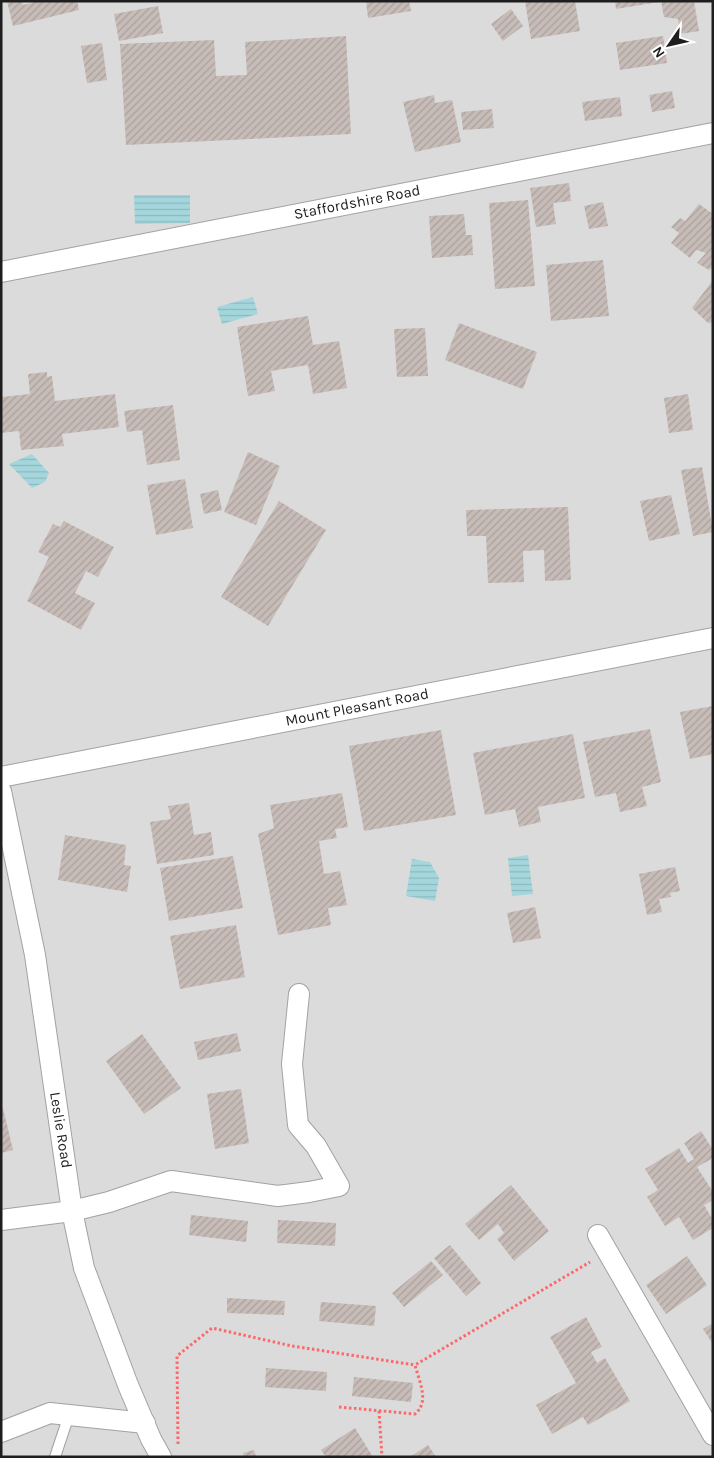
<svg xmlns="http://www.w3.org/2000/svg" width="714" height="1458" viewBox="0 0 714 1458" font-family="Karla,sans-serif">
  <defs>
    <pattern id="water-rules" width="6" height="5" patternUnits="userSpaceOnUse" patternTransform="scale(1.25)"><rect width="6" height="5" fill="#a4d7dd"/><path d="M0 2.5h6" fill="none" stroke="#8db8bd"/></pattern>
    <pattern id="building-hatch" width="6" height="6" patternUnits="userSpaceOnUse" patternTransform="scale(1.25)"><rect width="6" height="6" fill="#c7bcb7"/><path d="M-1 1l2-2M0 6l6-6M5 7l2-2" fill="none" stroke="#aaa19d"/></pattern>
  </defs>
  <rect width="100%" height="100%" fill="#efeae4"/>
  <rect fill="#dcdbdb" x="1" y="1" width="712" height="1456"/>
  <g fill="url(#water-rules)">
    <path d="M134,195H190V223L135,224Z"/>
    <path d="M253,297L258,314L222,324L217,307Z"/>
    <path d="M32,454L49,473L45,482L32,488L9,464Z"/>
    <path d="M528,855L533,894L512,896L508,858Z"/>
    <path d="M412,859L430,862L439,878L435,901L406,896Z"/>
  </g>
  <g fill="url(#building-hatch)">
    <path d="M7,1H22L23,5L39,1H77L79,10L13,26Z"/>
    <path d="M366,1H409L411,11L368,18Z"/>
    <path d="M525,1H575L580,31L531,39Z"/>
    <path d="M615,1H659V2L616,9Z"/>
    <path d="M661,1H694L699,31L680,34L678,19L664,17Z"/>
    <path d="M158,6L163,33L119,41L114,14Z"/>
    <path d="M511,9L523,26L503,41L491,24Z"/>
    <path d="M346,36L351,134L126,145L120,44L214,40L216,76L247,75L245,42Z"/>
    <path d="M663,36L667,63L620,70L616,43Z"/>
    <path d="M102,43L107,80L87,83L81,46Z"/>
    <path d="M672,91L675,108L652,112L649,95Z"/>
    <path d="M434,95L435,103L452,100L461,142L415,152L403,102Z"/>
    <path d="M620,97L622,116L585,121L582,102Z"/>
    <path d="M492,109L494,128L463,130L461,112Z"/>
    <path d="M569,183L571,201L553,203L556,224L536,227L530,188Z"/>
    <path d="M528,200L535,286L495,289L489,203Z"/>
    <path d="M603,202L608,226L589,229L584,206Z"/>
    <path d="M699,204L713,214V267L709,270L697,263L706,253L696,250L690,258L671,243L679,233L671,227L680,218L685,221Z"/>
    <path d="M464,214L466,235H472L473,255L432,258L429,216Z"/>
    <path d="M603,260L609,316L551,321L546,265Z"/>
    <path d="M713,280V322L708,323L692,308Z"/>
    <path d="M308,316L313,345L339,341L347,388L313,394L308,365L271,371L275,391L248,396L237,327Z"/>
    <path d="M459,323L537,352L523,389L445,360Z"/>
    <path d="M425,328L428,376L397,377L394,329Z"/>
    <path d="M47,372V377L52,376L55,401L115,394L119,427L62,434L64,446L21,450L19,431L1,433V397L30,394L28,374Z"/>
    <path d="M688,394L693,430L669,433L664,398Z"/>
    <path d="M173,405L180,460L147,465L142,430L127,432L124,411Z"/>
    <path d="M248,452L280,466L256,525L224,512Z"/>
    <path d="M702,467L713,532L693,536L681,470Z"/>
    <path d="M185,479L193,528L156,535L147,485Z"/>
    <path d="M218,490L222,510L204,514L200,494Z"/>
    <path d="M671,495L680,534L649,541L640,501Z"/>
    <path d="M279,501L326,530L268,626L221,597Z"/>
    <path d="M568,507L571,580L545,581L544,550L523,551L524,582L488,583L486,536H467L466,510Z"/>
    <path d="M64,521L114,547L98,577L86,571L75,593L95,603L81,630L27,601L49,557L38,552L53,524L60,527Z"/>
    <path d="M713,706V754L690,759L680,712Z"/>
    <path d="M650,729L661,782L642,787L647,806L620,812L616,793L595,797L583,742Z"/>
    <path d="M441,730L456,815L364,831L349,746Z"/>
    <path d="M573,734L585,798L538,807L541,822L519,827L515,809L485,815L473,753Z"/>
    <path d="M342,793L348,827L335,829L337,838L319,841L324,874L340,871L347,905L328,908L331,925L278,935L258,834L274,828L270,805Z"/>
    <path d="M189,803L194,835L211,832L214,855L157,864L150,822L171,819L168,806Z"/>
    <path d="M65,835L126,845L124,865L131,866L127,892L58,880Z"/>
    <path d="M233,856L243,908L169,921L160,868Z"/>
    <path d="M675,867L680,891L670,893L671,897L659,899L662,912L647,915L639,874Z"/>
    <path d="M535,907L541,938L513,943L507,913Z"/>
    <path d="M236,925L245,977L180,989L170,936Z"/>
    <path d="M237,1033L241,1051L198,1060L194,1042Z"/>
    <path d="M142,1034L181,1088L144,1114L106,1061Z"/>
    <path d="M241,1089L249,1143L215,1149L207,1094Z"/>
    <path d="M1,1108H3L13,1150L1,1153Z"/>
    <path d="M701,1131L713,1150V1158L697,1167L713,1192V1200L704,1205L713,1220V1228L693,1240L679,1217L665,1226L647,1197L658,1190L645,1169L679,1148L688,1163L694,1159L684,1143Z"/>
    <path d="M511,1185L549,1231L514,1261L497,1239L504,1233L498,1224L479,1240L465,1224Z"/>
    <path d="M191,1215L248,1221L246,1242L189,1235Z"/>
    <path d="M278,1220L336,1223L335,1246L277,1243Z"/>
    <path d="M450,1245L481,1283L466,1296L434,1258Z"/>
    <path d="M687,1256L707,1285L666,1314L646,1285Z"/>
    <path d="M431,1261L443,1275L404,1307L392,1293Z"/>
    <path d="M227,1298L285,1301L284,1315L227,1313Z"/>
    <path d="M321,1302L376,1306L374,1326L319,1321Z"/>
    <path d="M586,1317L602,1347L591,1352L597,1363L605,1358L630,1401L588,1425L583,1417L552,1434L536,1405L576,1383L550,1337Z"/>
    <path d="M713,1323V1344L703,1329Z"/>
    <path d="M266,1368L327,1372L326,1391L265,1387Z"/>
    <path d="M354,1377L413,1383L411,1402L352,1396Z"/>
    <path d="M355,1428L373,1457H326L321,1450Z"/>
    <path d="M428,1445L436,1457H410Z"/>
    <path d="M254,1450L256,1457H244L243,1453Z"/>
  </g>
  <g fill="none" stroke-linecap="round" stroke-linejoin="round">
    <defs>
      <path id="lane" d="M55,1457L69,1415"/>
      <g id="street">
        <path d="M1,272L713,133"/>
        <path d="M1,777L713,638"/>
        <path d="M1,791L35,955L72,1211L84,1268L128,1385L151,1439L161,1457"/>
        <path d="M1,1220L72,1211L109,1202L171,1181L278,1196L309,1192L339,1186L316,1146L298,1125L292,1064L299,994"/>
        <path d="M598,1235L713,1435"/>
        <path d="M1,1432L50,1413L145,1423"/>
      </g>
    </defs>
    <use href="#lane" stroke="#a2a2a2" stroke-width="12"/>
    <use href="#street" stroke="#a2a2a2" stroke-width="22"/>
    <g stroke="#fb696c" stroke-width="3" stroke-dasharray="2.5 2.5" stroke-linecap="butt">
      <path d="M339,1407L415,1414C430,1402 419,1381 415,1365L590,1262"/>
      <path d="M379,1411L382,1457"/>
      <path d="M178,1444L177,1356L212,1328L292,1346L415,1365"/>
    </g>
    <use href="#lane" stroke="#fff" stroke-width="10"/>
    <use href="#street" stroke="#fff" stroke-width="20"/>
  </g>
  <g text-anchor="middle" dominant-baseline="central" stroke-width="4" stroke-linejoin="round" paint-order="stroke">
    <g font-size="15" fill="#1e1e1e" stroke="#fff">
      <text transform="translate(357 202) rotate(-11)">Staffordshire Road</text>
      <text transform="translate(357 707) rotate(-11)">Mount Pleasant Road</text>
      <text transform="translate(61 1130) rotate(81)">Leslie Road</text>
    </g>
  </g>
  <rect width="714" height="1458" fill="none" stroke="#1e1e1e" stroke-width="5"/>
  <g transform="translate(669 45) rotate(236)" stroke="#ffffff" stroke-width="4" paint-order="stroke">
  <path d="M0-4L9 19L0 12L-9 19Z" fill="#1e1e1e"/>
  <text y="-8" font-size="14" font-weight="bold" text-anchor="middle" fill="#1e1e1e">N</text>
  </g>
</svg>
